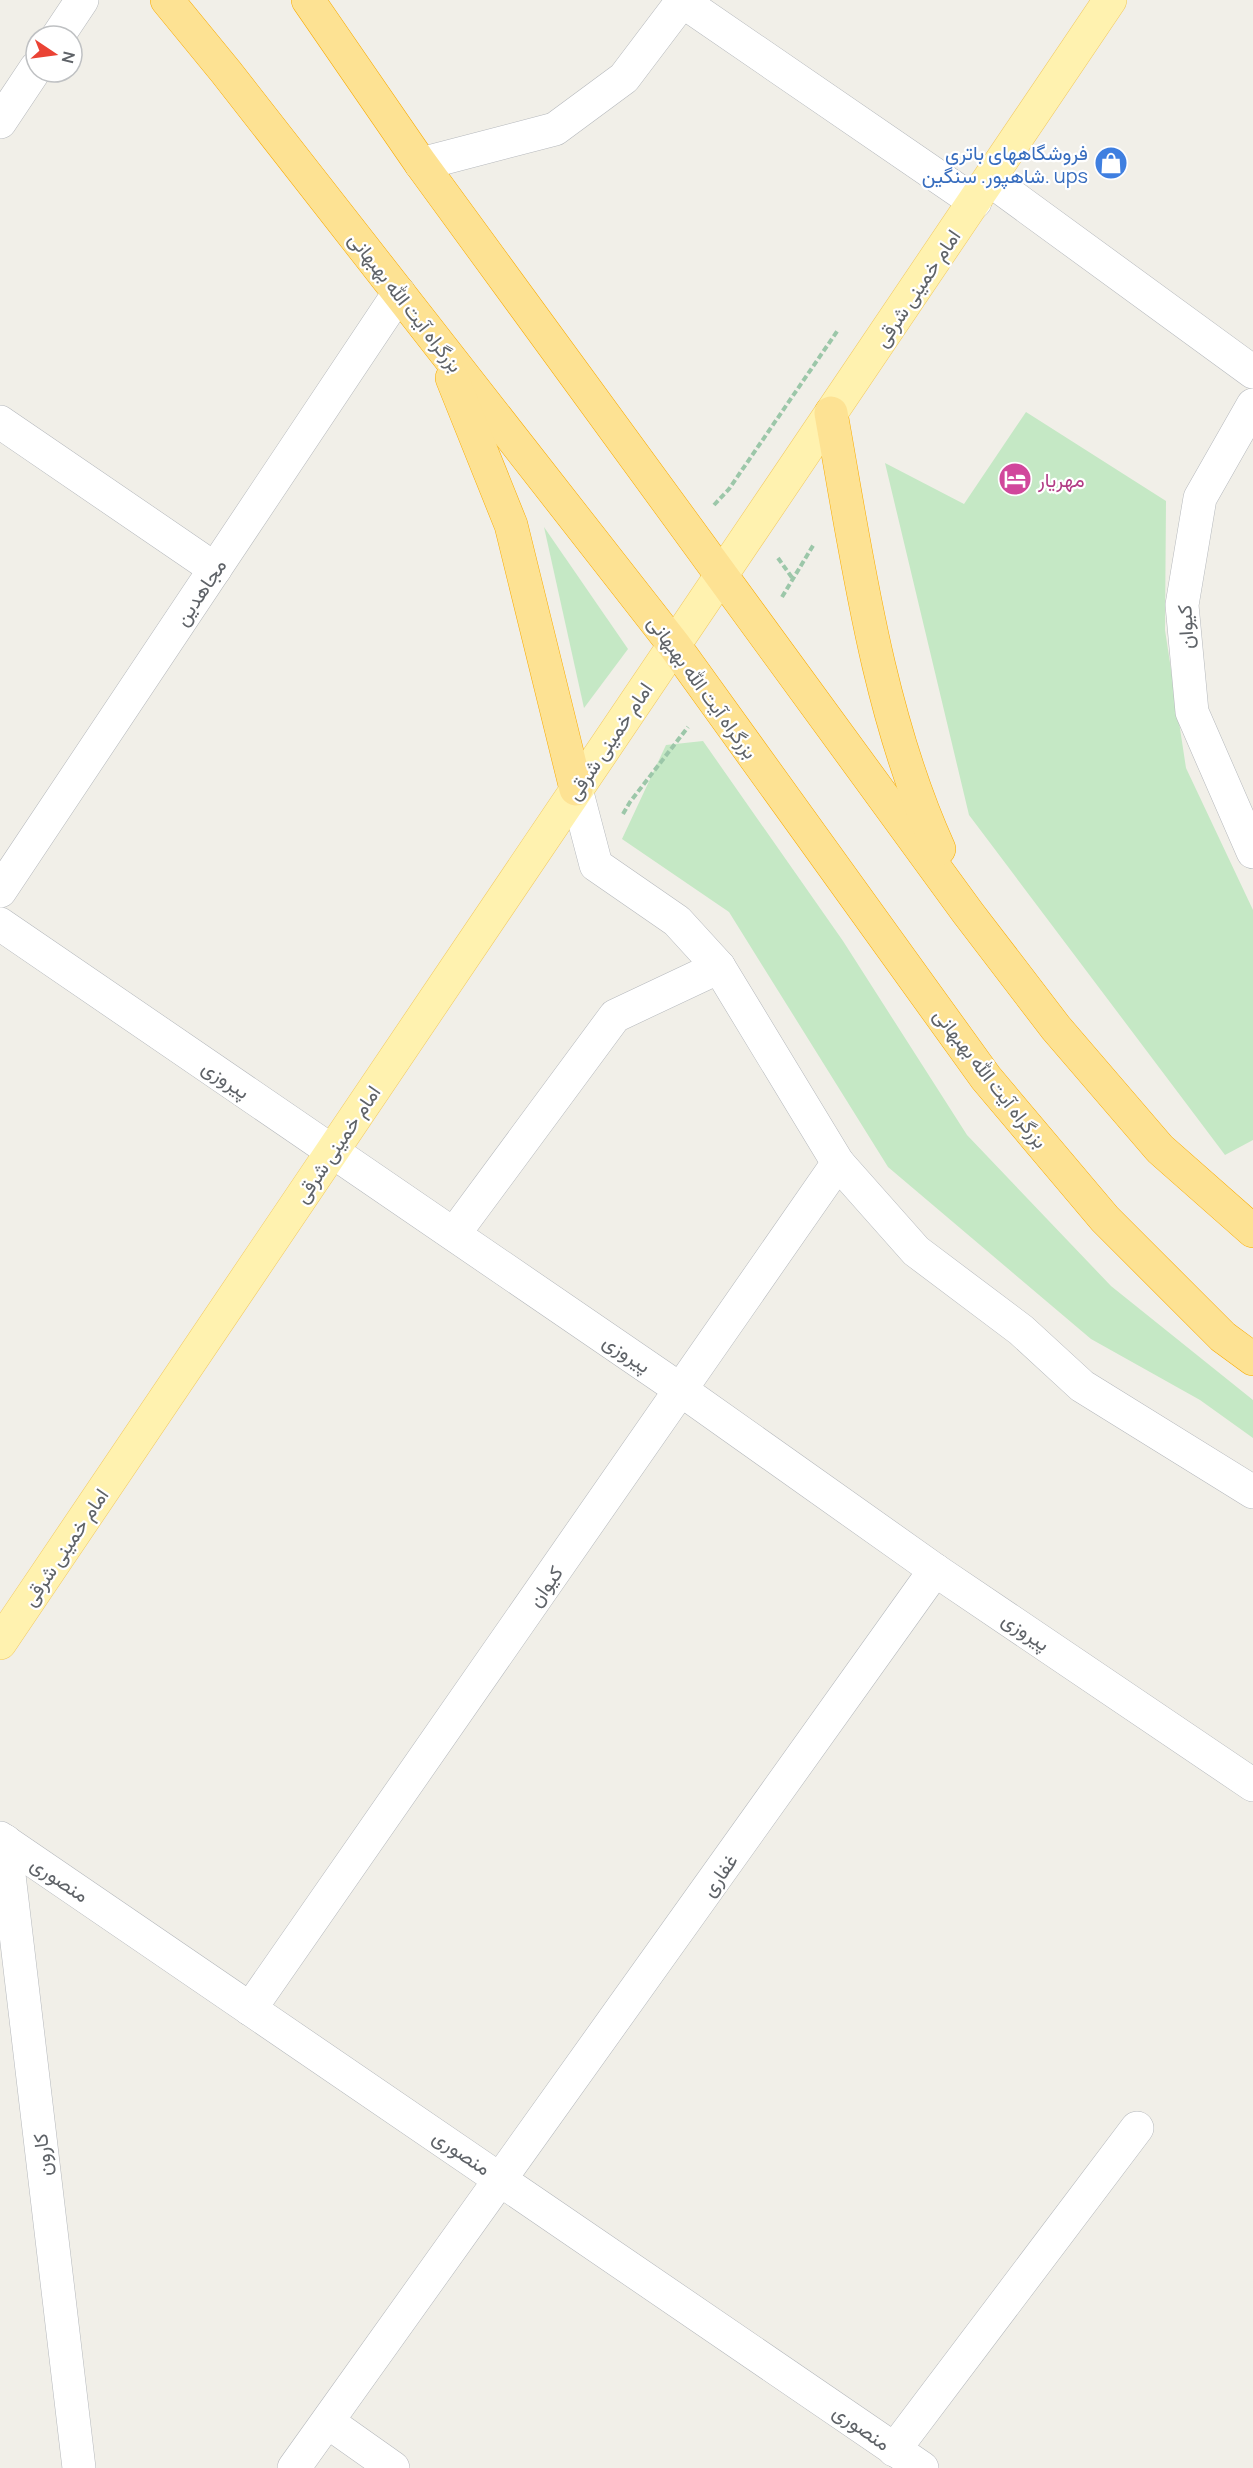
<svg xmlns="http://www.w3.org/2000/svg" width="1253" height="2468" viewBox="0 0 1253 2468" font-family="Manrope,Vazirmatn,sans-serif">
  <rect width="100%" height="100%" fill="#f1efe8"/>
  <g fill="#c5e8c5">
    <path d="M1026,412L1166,501L1165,630L1186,768L1253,910V1140L1225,1155L969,815L885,463L964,504Z"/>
    <path d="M544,527L628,649L584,708Z"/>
    <path d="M703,741L843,941L967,1135L1111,1286L1253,1400V1438L1200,1400L1091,1339L888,1167L729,912L622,839L666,745Z"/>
  </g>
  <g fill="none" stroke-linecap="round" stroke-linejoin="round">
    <defs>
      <g id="minor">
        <path d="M682,1L975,202"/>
        <path d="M58,36L82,0"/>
        <path d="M0,122L36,68"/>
        <path d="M421,164L555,129L624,78L683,0"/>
        <path d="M990,180L1253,372"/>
        <path d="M1253,405L1200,498L1182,605L1192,712L1253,852"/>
        <path d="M0,422L215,569"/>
        <path d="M576,789L596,865L677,921L719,967L838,1163L916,1251L1021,1330L1082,1386L1253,1492"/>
        <path d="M0,891L399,293"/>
        <path d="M0,924L681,1390L935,1570L1253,1785"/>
        <path d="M454,1234L615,1016L719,967"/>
        <path d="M0,1838L922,2468"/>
        <path d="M5,1841L79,2468"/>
        <path d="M250,2009L838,1163"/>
        <path d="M328,2422L393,2468"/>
        <path d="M894,2450L1137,2128"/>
        <path d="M294,2468L935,1570"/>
      </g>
      <path id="major" d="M0,1643L1110,0"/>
      <g id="highway">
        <path d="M167,0L226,72L674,645L986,1078L1105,1219L1223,1337L1253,1359"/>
        <path d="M308,0L421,164L968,913L1056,1028L1160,1149L1253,1231"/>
        <path d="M452,378L511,525L576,789"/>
        <path d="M831,413C857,558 878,714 939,849"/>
      </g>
    </defs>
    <use href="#minor" stroke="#b5b8bc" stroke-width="34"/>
    <use href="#major" stroke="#f2c960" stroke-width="34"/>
    <use href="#highway" stroke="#f9ab00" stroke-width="34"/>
    <g stroke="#9cc7a9" stroke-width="4" stroke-dasharray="6 3" stroke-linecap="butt">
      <path d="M714,505L729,489L838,330"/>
      <path d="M778,558L793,579"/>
      <path d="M782,597L814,544"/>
      <path d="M623,814L630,802L688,727"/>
    </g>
    <use href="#minor" stroke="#fff" stroke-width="33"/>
    <use href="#major" stroke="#fff2af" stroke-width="33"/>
    <use href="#highway" stroke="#fde293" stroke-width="33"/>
  </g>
  <defs>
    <symbol id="shop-disc" viewBox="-11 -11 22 22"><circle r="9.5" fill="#3f7fe0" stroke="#fff"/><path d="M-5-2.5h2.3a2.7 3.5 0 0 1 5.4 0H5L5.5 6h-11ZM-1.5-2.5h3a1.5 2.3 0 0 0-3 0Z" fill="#fff"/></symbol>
    <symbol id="hotel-disc" viewBox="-11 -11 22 22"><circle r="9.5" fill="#d1479c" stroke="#fff"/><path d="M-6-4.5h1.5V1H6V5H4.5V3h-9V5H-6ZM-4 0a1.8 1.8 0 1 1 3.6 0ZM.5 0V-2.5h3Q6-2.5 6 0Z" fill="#fff"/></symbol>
  </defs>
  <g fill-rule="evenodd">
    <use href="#shop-disc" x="1092" y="144" width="38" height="38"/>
    <use href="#hotel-disc" x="996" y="460" width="38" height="38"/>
  </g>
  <g text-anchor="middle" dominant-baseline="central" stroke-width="4.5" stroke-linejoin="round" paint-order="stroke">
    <g font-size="20" fill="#366cbe" stroke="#fff" text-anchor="end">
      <text x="1088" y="152">فروشگاههای باتری<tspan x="1088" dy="23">شاهپور. سنگین. ups</tspan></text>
    </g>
    <g font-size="20" fill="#5f6368" stroke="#fff">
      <text transform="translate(917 288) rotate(-56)">امام خمینی شرقی</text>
      <text transform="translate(406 302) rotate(52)">بزرگراه آیت الله بهبهانی</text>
      <text transform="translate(200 592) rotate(-56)">مجاهدین</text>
      <text transform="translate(1185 627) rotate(-93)">کیوان</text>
      <text transform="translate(703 687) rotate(54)">بزرگراه آیت الله بهبهانی</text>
      <text transform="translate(609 741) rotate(-56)">امام خمینی شرقی</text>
      <text transform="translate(991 1078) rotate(52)">بزرگراه آیت الله بهبهانی</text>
      <text transform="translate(226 1079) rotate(34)">پیروزی</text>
      <text transform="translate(337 1144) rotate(-56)">امام خمینی شرقی</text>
      <text transform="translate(627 1353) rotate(34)">پیروزی</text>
      <text transform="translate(65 1547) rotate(-56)">امام خمینی شرقی</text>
      <text transform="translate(545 1586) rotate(-55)">کیوان</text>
      <text transform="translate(1026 1631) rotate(34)">پیروزی</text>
      <text transform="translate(719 1875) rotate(-55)">غفاری</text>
      <text transform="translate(60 1879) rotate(34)">منصوری</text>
      <text transform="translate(462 2152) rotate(34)">منصوری</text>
      <text transform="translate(42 2155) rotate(-97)">کارون</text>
      <text transform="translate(862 2427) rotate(35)">منصوری</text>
    </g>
    <g font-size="20" fill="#b23c85" stroke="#fff" text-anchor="start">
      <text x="1038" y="479">مهریار</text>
    </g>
  </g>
  <g transform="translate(54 54) rotate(103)"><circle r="28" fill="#ffffff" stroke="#bfc1c3" stroke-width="1.5"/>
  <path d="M0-4.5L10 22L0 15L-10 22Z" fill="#ea4335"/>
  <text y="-9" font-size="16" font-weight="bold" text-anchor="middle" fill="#5f6368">N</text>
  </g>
</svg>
